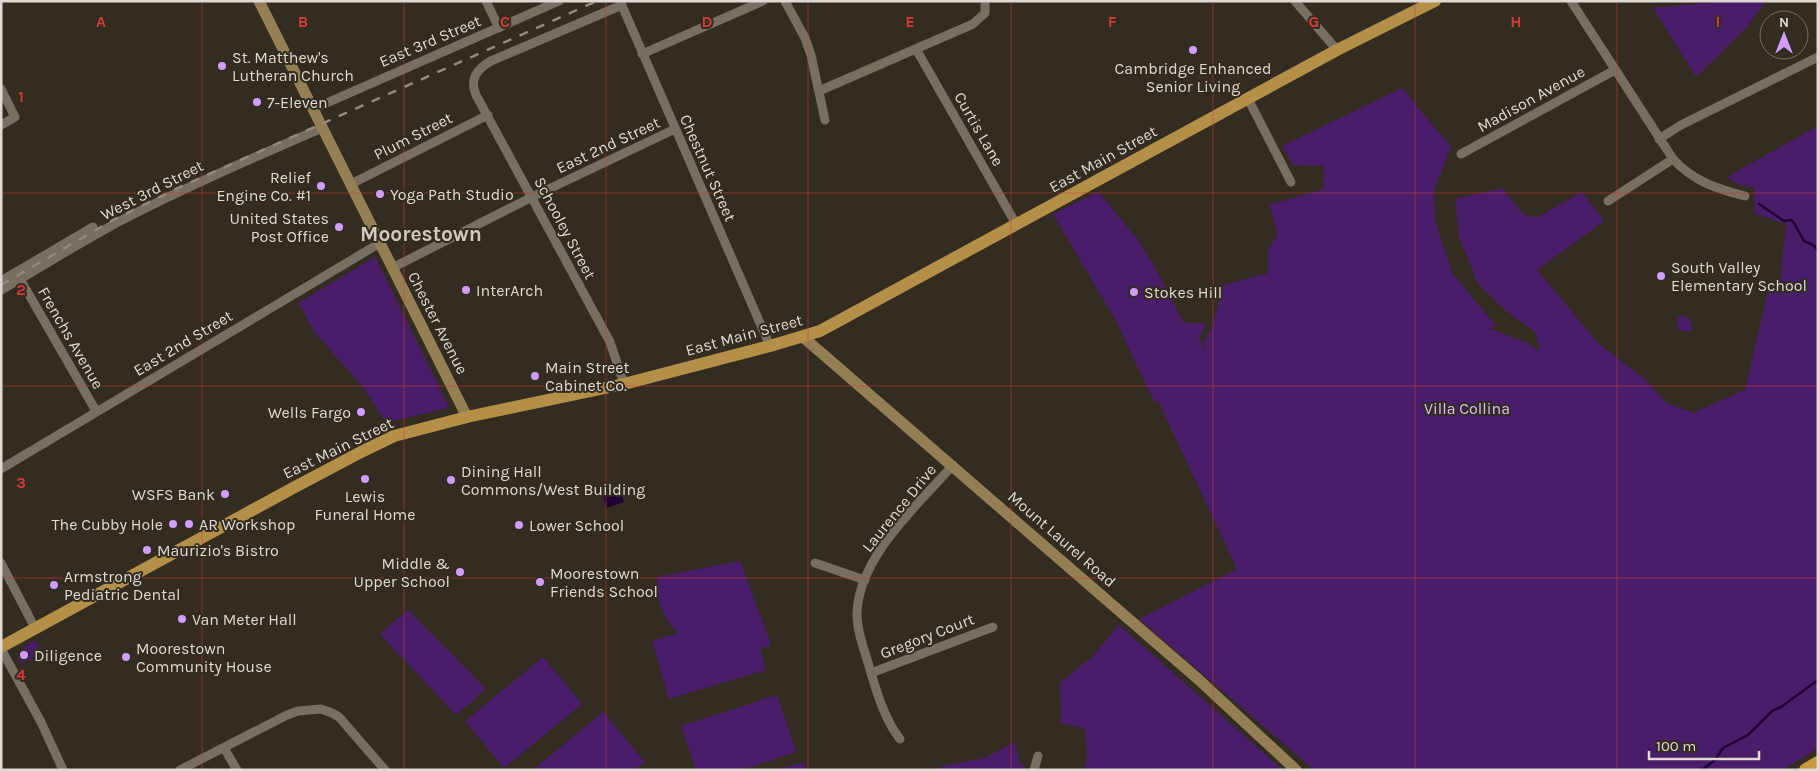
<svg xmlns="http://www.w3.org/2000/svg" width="1819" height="771" viewBox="0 0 1819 771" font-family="Karla,sans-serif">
  <rect width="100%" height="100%" fill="#322c21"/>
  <g fill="#491d69">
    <path d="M1726,1H1766L1745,29L1696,77L1653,8Z"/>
    <path d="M1402,88L1451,147L1434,190L1435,221L1452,273L1497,327L1488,328L1527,343L1540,352L1535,332L1506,311L1478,284L1459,237L1455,199L1502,188L1524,215L1538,217L1582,192L1604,221L1537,270L1598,343L1643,378L1667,403L1693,413L1745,390L1769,287L1780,281L1786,224L1755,214L1754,188L1738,184L1727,177L1818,126V748L1783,770H1314L1139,619L1237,569L1158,401L1154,402L1116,321L1053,214L1098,192L1135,236L1153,264L1184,323H1206L1199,339L1205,349L1204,342L1213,325L1223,285L1268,273V249L1278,235L1269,205L1323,189L1324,166L1293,165L1282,146Z"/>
    <path d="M375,257L448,405V407L444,409L386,423L363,387L316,334L298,303Z"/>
    <path d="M1680,316H1686L1690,320L1692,330L1689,332L1678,330L1677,319Z"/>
    <path d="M740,561L771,645L760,649L766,670L669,699L652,641L678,633C662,618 656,598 657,577Z"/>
    <path d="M408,610L486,689L456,715L380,634Z"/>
    <path d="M1119,625L1283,770H1157L1153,766L1155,770H1084L1087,758L1085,729L1061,723L1060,683L1093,656Z"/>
    <path d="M34,640L39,647L34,650L38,657L20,664L18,657L19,652L24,650L23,647Z"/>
    <path d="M543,657L582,704L504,768L465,721Z"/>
    <path d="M777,695L796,752L742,770H696L681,726Z"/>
    <path d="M603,712L645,762L635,770H533Z"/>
    <path d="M1015,742L1020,763L1028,770H933L946,765L984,758Z"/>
    <path d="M803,762L806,770H775Z"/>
  </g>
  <path fill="#210036" d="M618,491H620L624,502L607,508L603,496H607Z"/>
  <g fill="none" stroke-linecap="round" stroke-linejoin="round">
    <g stroke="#210036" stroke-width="2.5">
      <path d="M1759,204L1784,221L1791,220L1794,223L1804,241L1813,245L1818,250"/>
      <path d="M1702,770L1715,760L1723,748L1748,735L1772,711L1781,707L1818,680"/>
    </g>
    <g stroke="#766f62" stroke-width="9">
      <path d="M486,1L499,28"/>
      <path d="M620,1L770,346"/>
      <path d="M785,1L805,38L811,55L825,120"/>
      <path d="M1295,1L1337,50"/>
      <path d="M1571,1L1673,159C1693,181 1717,189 1745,196"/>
      <path d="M622,5L491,61C477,69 469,79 476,95L610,342L624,384"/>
      <path d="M916,49L1016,224"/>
      <path d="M642,54L763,1"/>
      <path d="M1,89L15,117L1,125"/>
      <path d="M819,91L973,24L985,13V1"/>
      <path d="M1248,99L1291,182"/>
      <path d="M313,109L559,1"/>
      <path d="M1659,139L1681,125L1818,57"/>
      <path d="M1461,154L1615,70"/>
      <path d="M351,184L488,115"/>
      <path d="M1608,201L1673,159"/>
      <path d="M392,268L532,197L675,129"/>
      <path d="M20,279L96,411"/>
      <path d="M1,281L93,227"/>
      <path d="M1,290C41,267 81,242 122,220C188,186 255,157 322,128"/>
      <path d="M1,469L380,243"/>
      <path d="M1,563L35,628"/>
      <path d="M815,563L865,580"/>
      <path d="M1,649L41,722L63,770"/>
      <path d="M871,673L993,627"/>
      <path d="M900,739C885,720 878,696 871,673C866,654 857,634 857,614C858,557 918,505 953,465"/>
      <path d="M224,748L237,770"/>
      <path d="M180,770L287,715L298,711L321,709L332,713L339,717L385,770"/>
      <path d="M1034,770L1038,756"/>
    </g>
    <g stroke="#947f55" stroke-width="11">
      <path d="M259,1L467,417"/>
      <path d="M803,337L1198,679L1296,770"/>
    </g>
    <path stroke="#b38f48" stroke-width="12" d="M1,647L293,488L361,452L394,436L467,417L624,384L770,346L820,331L1337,50L1435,1"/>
    <path stroke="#c79a40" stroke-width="14" d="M1806,770L1818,763"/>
    <path stroke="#918b82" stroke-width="2.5" stroke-dasharray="9 9" stroke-linecap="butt" d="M1,285L113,220L180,187L597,1"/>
  </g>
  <path fill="none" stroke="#d73a39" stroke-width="1" stroke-opacity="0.55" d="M202,1V770M404,1V770M606,1V770M808,1V770M1011,1V770M1213,1V770M1415,1V770M1617,1V770M1,193H1818M1,386H1818M1,578H1818"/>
  <g fill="#d09dfe" stroke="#322c21" stroke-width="2">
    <circle cx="1193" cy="50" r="5"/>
    <circle cx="222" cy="66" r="5"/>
    <circle cx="257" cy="102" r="5"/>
    <circle cx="321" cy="186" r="5"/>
    <circle cx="380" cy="194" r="5"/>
    <circle cx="339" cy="227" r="5"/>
    <circle cx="1661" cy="276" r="5"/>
    <circle cx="466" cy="290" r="5"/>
    <circle cx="1134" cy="292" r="5"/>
    <circle cx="535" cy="376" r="5"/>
    <circle cx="361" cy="412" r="5"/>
    <circle cx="365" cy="479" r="5"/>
    <circle cx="451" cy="480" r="5"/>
    <circle cx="225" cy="494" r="5"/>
    <circle cx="173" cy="524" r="5"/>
    <circle cx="189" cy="524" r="5"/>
    <circle cx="519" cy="525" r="5"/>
    <circle cx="147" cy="550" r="5"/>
    <circle cx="460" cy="572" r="5"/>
    <circle cx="540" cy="582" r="5"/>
    <circle cx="54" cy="585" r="5"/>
    <circle cx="182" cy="619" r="5"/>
    <circle cx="24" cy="655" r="5"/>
    <circle cx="126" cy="657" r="5"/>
  </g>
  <g text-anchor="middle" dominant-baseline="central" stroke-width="4" stroke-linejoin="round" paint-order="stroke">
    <g font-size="16" fill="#dfdad3" stroke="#322c21">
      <text transform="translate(430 41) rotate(-23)">East 3rd Street</text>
      <text transform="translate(1531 99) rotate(-29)">Madison Avenue</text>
      <text transform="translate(979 129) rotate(60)">Curtis Lane</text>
      <text transform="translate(413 136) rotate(-27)">Plum Street</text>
      <text transform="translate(608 145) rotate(-25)">East 2nd Street</text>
      <text transform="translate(1103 159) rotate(-29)">East Main Street</text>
      <text transform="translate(708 168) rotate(66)">Chestnut Street</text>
      <text transform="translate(152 190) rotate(-27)">West 3rd Street</text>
      <text transform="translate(565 228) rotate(62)">Schooley Street</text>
      <text transform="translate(438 323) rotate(63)">Chester Avenue</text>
      <text transform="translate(744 335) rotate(-15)">East Main Street</text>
      <text transform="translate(71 338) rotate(60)">Frenchs Avenue</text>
      <text transform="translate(183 343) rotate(-31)">East 2nd Street</text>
      <text transform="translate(338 448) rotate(-26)">East Main Street</text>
      <text transform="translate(899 508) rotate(-51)">Laurence Drive</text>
      <text transform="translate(1062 539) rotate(41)">Mount Laurel Road</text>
      <text transform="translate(927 636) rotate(-21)">Gregory Court</text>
    </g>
    <g font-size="16" fill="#dfdad3" stroke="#322c21" text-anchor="start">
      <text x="232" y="57">St. Matthew's<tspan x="232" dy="18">Lutheran Church</tspan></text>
      <text x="1193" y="68" text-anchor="middle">Cambridge Enhanced<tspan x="1193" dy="18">Senior Living</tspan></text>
      <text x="267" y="102">7-Eleven</text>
      <text x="311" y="177" text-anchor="end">Relief<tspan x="311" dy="18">Engine Co. #1</tspan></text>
      <text x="390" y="194">Yoga Path Studio</text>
      <text x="329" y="218" text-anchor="end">United States<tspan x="329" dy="18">Post Office</tspan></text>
      <text x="1671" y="267">South Valley<tspan x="1671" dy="18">Elementary School</tspan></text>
      <text x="476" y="290">InterArch</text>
      <text x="1144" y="292">Stokes Hill</text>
      <text x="545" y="367">Main Street<tspan x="545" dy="18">Cabinet Co.</tspan></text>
      <text x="351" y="412" text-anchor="end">Wells Fargo</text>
      <text x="461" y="471">Dining Hall<tspan x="461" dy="18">Commons/West Building</tspan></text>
      <text x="215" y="494" text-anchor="end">WSFS Bank</text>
      <text x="365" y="496" text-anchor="middle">Lewis<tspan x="365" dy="18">Funeral Home</tspan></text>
      <text x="163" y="524" text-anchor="end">The Cubby Hole</text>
      <text x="199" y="524">AR Workshop</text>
      <text x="529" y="525">Lower School</text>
      <text x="157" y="550">Maurizio's Bistro</text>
      <text x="450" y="563" text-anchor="end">Middle &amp;<tspan x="450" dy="18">Upper School</tspan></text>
      <text x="550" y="573">Moorestown<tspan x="550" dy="18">Friends School</tspan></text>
      <text x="64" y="576">Armstrong<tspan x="64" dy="18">Pediatric Dental</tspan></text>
      <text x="192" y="619">Van Meter Hall</text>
      <text x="136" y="648">Moorestown<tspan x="136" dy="18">Community House</tspan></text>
      <text x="34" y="655">Diligence</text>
    </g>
    <g font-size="16" fill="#ddbcfd" stroke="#322c21">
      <text x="1467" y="408">Villa Collina</text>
    </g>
    <g font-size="21" font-weight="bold" fill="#d2cabc" stroke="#322c21">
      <text x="421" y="234">Moorestown</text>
    </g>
  </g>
  <g font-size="16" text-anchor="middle" font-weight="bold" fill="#d73a39" stroke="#322c21" stroke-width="4" stroke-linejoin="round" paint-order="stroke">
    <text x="101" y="27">A</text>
    <text x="303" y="27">B</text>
    <text x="505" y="27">C</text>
    <text x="707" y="27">D</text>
    <text x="910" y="27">E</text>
    <text x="1112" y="27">F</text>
    <text x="1314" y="27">G</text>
    <text x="1516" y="27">H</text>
    <text x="1718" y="27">I</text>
    <text x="21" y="102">1</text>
    <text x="21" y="295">2</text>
    <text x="21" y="488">3</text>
    <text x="21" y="680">4</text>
  </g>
  <rect width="1819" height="771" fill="none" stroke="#dfdad3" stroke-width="5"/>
  <g transform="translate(1784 35)"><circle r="24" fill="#322c21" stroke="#777268"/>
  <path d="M0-4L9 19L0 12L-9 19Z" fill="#d09dfe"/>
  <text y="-8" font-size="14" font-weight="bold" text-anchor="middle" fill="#dfdad3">N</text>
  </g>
  <path d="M1649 751v8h110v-8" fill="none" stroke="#dfdad3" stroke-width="2.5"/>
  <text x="1656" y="751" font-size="15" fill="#dfdad3" stroke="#322c21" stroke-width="4" paint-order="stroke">100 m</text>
</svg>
